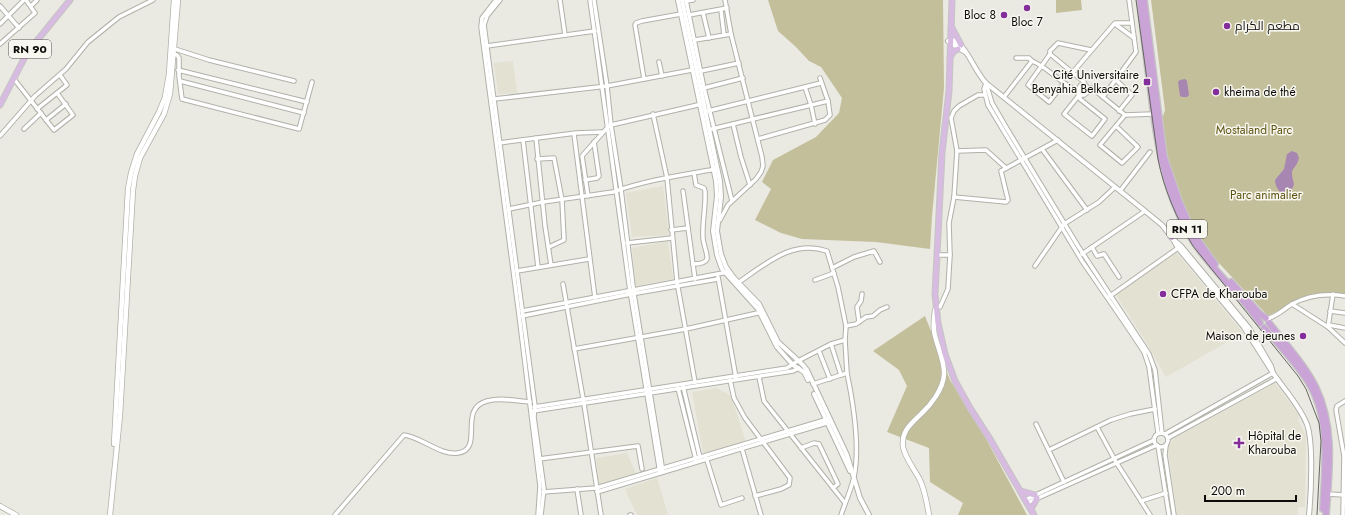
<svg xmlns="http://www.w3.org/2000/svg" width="1345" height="515" viewBox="0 0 1345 515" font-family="Jost,Cairo,sans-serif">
  <rect width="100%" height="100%" fill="#eae9e2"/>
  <g fill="#e3e1d2">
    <path d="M513,61L517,93L498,94L494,63Z"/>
    <path d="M663,186L669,235L632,237L626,193Z"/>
    <path d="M668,241L673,279L636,286L632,248Z"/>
    <path d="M1176,252L1243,333L1166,377L1143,337L1116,295Z"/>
    <path d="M1275,383L1298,414L1299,418L1298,420L1306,436L1305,507H1298V515H1177L1168,451V447L1173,439Z"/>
    <path d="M717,388L731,396L746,442L708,453L703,452L692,392Z"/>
    <path d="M627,453L636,474L599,484L596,458Z"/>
    <path d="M657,478L668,515H639L636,513L625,489Z"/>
  </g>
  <g fill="#c4bf9b">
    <path d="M768,0H943L944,88L932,216L930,249L876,242L802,239L781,233L755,220L771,189L762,182L773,160L816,137L839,113L842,98L821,67L809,61L796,47L778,31Z"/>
    <path d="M1056,0H1081L1082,10L1056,13Z"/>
    <path d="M1151,0H1345V294C1314,289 1294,302 1268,316L1218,262L1206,248L1193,226L1182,203L1166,156L1161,122L1165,110Z"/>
    <path d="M925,316L950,380L986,439L1027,515H958L963,503L930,482L929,448L887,432L907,386L899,370L873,351Z"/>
  </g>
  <g fill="#a886b2">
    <path d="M1185,79L1187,81L1189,95L1187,97H1182L1180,96L1178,82L1180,80Z"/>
    <path d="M1292,151L1297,153L1299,158C1295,173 1289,164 1294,184C1290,199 1276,195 1275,180L1284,169L1287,154Z"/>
  </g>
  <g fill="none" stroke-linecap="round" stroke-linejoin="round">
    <defs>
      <g id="minor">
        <path d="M496,0L482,18L481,27L519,315L540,486L538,515"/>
        <path d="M500,0L487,16L484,25L535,406L534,417L544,489L541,515"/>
        <path d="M560,0L565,35"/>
        <path d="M590,0L630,291L660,473"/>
        <path d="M594,0L607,86L611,125L621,189L634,294L663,472"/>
        <path d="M686,0L704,88L732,201"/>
        <path d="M686,1L693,0"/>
        <path d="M0,6L19,28"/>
        <path d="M31,6L37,0"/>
        <path d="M721,10L724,35"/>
        <path d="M703,13L709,38"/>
        <path d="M689,15L727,8"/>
        <path d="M0,24L24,0"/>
        <path d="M1115,24L1134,38"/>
        <path d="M695,40L731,34"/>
        <path d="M0,44L35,13L26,0"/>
        <path d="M487,46L595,31"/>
        <path d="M175,49L209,60L294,81"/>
        <path d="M172,54L177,55L179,58V76L182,99L299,129L312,82"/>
        <path d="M1050,54V51L1058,43L1091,50"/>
        <path d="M1016,58H1029L1032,61"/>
        <path d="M659,62L662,76"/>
        <path d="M178,70L307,102"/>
        <path d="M701,71L739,63"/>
        <path d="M1073,72L1115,23H1132"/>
        <path d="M14,79L54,130L73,115L57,93"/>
        <path d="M644,79L635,25L636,23L642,21L681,14"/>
        <path d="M1116,80L1132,95L1119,111"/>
        <path d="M180,81L304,113"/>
        <path d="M986,83L992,103L1006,127L1078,246L1149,354L1155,370L1162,433"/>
        <path d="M986,83L984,89L988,105L1082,261L1126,325L1144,352L1149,367L1158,433"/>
        <path d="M1064,83L1049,102L1028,85L1050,54L1084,82L1085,85"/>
        <path d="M805,87L811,105L815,124"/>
        <path d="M704,88L743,78"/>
        <path d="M1088,88H1092L1125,115L1153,114"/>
        <path d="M1080,94L1064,114L1092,136L1105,119L1080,99V95L1078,93V89L1081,85H1085L1087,87L1088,92L1084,95H1080"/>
        <path d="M1004,97L1032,61C1049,68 1061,84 1078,91"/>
        <path d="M1103,97L1136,52L1129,0"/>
        <path d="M494,99L607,86L692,70"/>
        <path d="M37,109L67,85L60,75"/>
        <path d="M708,111L821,83"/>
        <path d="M653,114L667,178L677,282L695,382"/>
        <path d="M46,120L66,104"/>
        <path d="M733,124L741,157L750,185"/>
        <path d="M1116,126L1138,147L1122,163L1100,145L1125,115"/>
        <path d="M24,129L41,113"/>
        <path d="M712,129L828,101"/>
        <path d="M574,134L595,298"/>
        <path d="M0,136L35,96L66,69L88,42L119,17L153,0"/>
        <path d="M536,138L545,226L551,265"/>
        <path d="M758,139L825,120L830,115L828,101L820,78"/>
        <path d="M523,140L538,267"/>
        <path d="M499,143L576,133L603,132"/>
        <path d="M1042,149L1087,210"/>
        <path d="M957,151L986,150L1006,168"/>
        <path d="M537,159L554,158L562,200L564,240L549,247"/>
        <path d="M585,180L597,178L599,176L594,142"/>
        <path d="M683,191L695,279"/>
        <path d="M1120,191L1150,152"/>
        <path d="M588,196L582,156L608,127L611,125L702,104"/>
        <path d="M954,197L1006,202L1008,200L1001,171L1058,140"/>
        <path d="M509,209L543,202L613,192C646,180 682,175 716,169"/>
        <path d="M720,220L728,205L756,179L761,172L763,166L762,157L731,34L725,0"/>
        <path d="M671,230L688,228"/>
        <path d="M627,243L672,238"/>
        <path d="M1092,247L1097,256L1104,254L1119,277"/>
        <path d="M1082,254L1145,211"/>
        <path d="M937,255H950"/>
        <path d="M693,264C697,264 705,264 707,259C708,255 703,243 703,238C702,222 706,207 705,191L704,188L696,185L694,173"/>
        <path d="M1035,266L1064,224L1099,202L1115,187"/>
        <path d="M832,268L854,257L874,251L880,262"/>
        <path d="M517,271L589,259"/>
        <path d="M718,277L736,378"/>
        <path d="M815,280L834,273"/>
        <path d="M739,282C766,264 792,239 827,251L838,287L846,326L845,340L847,373"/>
        <path d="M563,284L584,404L601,515"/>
        <path d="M1110,296L1178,248"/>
        <path d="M1292,304L1328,327L1345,343"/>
        <path d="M940,307L948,289L950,255L949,223L954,197L957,151L951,118L954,111L959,106L978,95H985"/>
        <path d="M522,311L728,272"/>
        <path d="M1330,311L1345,313"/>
        <path d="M522,316L631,294L718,279"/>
        <path d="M1267,319C1277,316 1284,309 1292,304C1309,295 1326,293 1345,296"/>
        <path d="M859,322L857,307L861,301L862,294"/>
        <path d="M1329,325L1345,328"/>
        <path d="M846,326L856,324L866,317L873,316L880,310L887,307"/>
        <path d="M1328,327L1333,294"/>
        <path d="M831,344L841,375"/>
        <path d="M574,349L686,329L762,312"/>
        <path d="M819,351L830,379"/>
        <path d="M759,377L764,401L845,503"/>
        <path d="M730,380L734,398L745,418L790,478L789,485L781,489L755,496"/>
        <path d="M813,384L847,373C853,402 860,448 854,477C851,490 845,503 841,515"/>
        <path d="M683,386L700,458"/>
        <path d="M678,388L696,460"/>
        <path d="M534,407L787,368L796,362L831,344L845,340"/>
        <path d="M533,411L793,371L799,368"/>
        <path d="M1036,424L1064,482"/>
        <path d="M1097,427L1116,462L1150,515"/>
        <circle cx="1161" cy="440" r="7"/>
        <path d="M1165,434L1273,373"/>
        <path d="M1168,438L1276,379"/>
        <path d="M1166,445L1165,455L1174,515"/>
        <path d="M1158,446L1169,515"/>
        <path d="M801,448L814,443L819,444L838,484L833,488"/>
        <path d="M742,449L761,515"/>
        <path d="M1049,450L1111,420L1130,414L1155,409"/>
        <path d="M706,457L721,505L742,498"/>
        <path d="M539,459L638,446L642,469"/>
        <path d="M577,489L581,515"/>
        <path d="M543,492L596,488L828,419"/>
        <path d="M597,492L830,422"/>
        <path d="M1327,494L1345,495"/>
        <path d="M1025,500L1154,440"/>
        <path d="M1141,501L1166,493"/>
        <path d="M1027,503L1157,445"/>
        <path d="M335,515L404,435C421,437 441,456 458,453C485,449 457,409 487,401C501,397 516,401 530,402"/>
        <path d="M630,515H631"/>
        <path d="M1343,515L1344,456L1336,410L1337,406L1345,401"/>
      </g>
      <g id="tertiary">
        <path d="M678,0L716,181L717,196L713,231L717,255L722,269L758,309L777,347L793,365L804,372L808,380"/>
        <path d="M682,0L720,181L721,197L717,231L721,254L726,267L734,278L759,304L778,342L803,365L807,370L847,455L860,498L869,515"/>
        <path d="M965,52L948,41C951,40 954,40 957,42C967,48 976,73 986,83L1145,211L1162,225L1173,239"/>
        <path d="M1173,239L1181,246L1249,328L1271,366L1273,373L1243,326L1178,248Z"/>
        <path d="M1273,373C1284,389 1298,404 1306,422C1314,438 1311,495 1309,515"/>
        <path d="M814,394L850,471"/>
      </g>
      <g id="secondary">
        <path d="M114,444L128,189L131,173L137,154L159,112L165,97L169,74L174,0"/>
        <path d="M0,506L16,515"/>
        <path d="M110,515L120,415L133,190L135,176L140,158L164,114L170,94L178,0"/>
        <path d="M929,515C927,503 925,491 920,480C915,470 905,458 903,447C901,431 911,424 921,414C931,405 943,389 944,375C945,360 936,345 934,331C933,324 934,317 935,310"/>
      </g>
      <g id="primary">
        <path d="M952,0L949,91L942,153L937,255L935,294L938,323L945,354L955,381L970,408L990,439L1034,515"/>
        <path d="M952,28L961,45"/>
        <path d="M950,57L954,51L958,49"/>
        <path d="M0,105L27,53L70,0"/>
        <path d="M1021,491L1035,495"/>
        <path d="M1031,509L1037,498"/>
      </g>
      <g id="trunk">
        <path d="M1140,0C1143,28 1146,56 1150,84C1156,137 1163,189 1190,236C1209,268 1240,292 1260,323"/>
        <path d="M1144,0L1164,157L1179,201L1193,233L1207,253L1215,264"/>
        <path d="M1172,237L1186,228"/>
        <path d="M1231,282L1260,314L1266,318"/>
        <path d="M1269,323C1285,344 1305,365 1316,388C1335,428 1329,472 1326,515"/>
        <path d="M1264,328C1278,343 1293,360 1305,377C1332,415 1325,465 1323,509"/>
      </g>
    </defs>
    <use href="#minor" stroke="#b1b1aa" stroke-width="5.5"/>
    <use href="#tertiary" stroke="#b1b1aa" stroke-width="6"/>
    <use href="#secondary" stroke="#b1b1aa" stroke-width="6"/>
    <use href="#primary" stroke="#c5c5c4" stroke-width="7"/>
    <use href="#trunk" stroke="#c5c5c4" stroke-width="8"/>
    <use href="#minor" stroke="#fff" stroke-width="3.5"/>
    <use href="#tertiary" stroke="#fff" stroke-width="4"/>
    <use href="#secondary" stroke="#fff" stroke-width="4.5"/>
    <use href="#primary" stroke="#d7bbe0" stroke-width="5"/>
    <use href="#trunk" stroke="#caa4d6" stroke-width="5.5"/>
    <path stroke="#676662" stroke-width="1" d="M1136,0L1158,159C1164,190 1177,219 1193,246L1298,376L1306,389L1319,423L1321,441L1317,515"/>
  </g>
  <g fill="#842e9b" stroke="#f8f7ef" stroke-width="1.5">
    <circle cx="1027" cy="8" r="4"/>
    <circle cx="1004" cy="15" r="4"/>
    <circle cx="1227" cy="26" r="4"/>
    <rect x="1143" y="78" width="8" height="8" rx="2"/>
    <circle cx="1216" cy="92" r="4"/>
    <circle cx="1163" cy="294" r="4"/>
    <circle cx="1303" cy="336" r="4"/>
    <path d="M1237 437h4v4h4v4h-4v4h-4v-4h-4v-4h4z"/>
  </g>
  <g text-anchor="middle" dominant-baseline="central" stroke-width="3" stroke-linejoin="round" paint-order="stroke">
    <g fill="#f8f7ef" stroke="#54524f" stroke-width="1">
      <rect x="9" y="40" width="42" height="18" rx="3"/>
      <rect x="1167" y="220" width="40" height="18" rx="3"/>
    </g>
    <g font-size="11" font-weight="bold" fill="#0d0c0a">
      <text x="30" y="49">RN 90</text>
      <text x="1187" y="229">RN 11</text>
    </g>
    <g font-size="12" fill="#0d0c0a" stroke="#f8f7ef" text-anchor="start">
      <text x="996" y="15" text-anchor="end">Bloc 8</text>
      <text x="1027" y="22" text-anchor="middle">Bloc 7</text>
      <text x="1235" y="26">مطعم الكرام</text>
      <text x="1139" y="75" text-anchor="end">Cité Universitaire<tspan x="1139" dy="14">Benyahia Belkacem 2</tspan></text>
      <text x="1224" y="92">kheima de thé</text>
      <text x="1171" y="294">CFPA de Kharouba</text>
      <text x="1295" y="336" text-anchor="end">Maison de jeunes</text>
      <text x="1248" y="436">Hôpital de<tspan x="1248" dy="14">Kharouba</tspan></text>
    </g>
    <g font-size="12" fill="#5d5413" stroke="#f8f7ef">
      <text x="1254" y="130">Mostaland Parc</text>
      <text x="1266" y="195">Parc animalier</text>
    </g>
  </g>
  <path d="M1205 495v6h91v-6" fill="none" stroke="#0d0c0a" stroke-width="2"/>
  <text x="1211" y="495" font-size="12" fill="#0d0c0a" stroke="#f8f7ef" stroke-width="3" paint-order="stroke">200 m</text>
</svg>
